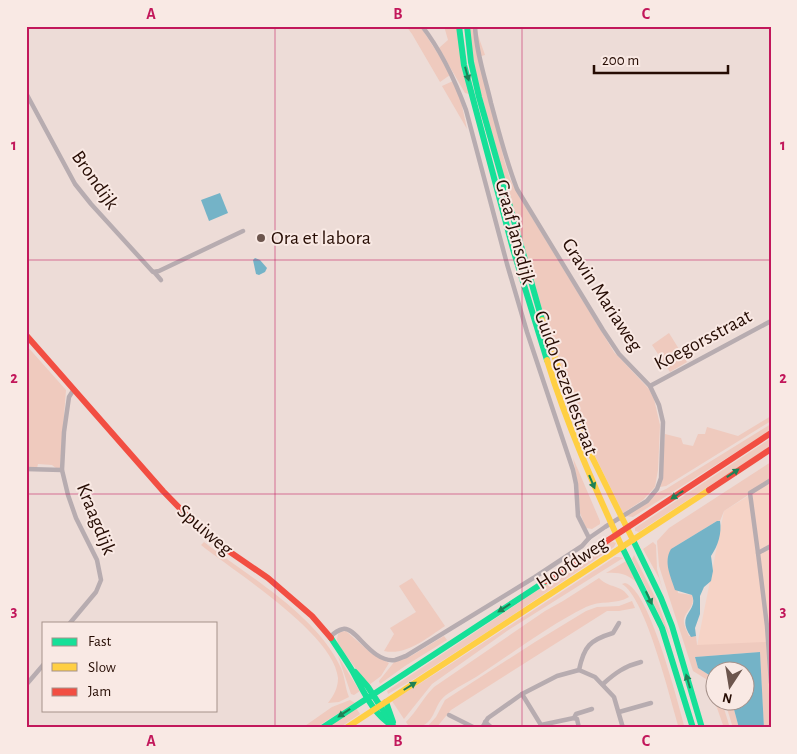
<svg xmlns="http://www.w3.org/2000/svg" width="797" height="754" viewBox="0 0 797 754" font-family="'Alegreya Sans',sans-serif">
  <rect width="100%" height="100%" fill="#eddcd7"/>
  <path fill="#f6d3c6" d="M771,482V728H764L760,652L695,656L724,511Z"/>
  <g fill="#efcabe">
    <path d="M406,26H420L449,71L450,75L440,82L412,34Z"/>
    <path d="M444,26H457L469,94L465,93L439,48L448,40Z"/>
    <path d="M469,26H477C477,36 482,45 485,55L478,57L505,163L510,179L520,198L614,352L649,389L654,399L660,425L658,470L655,487L643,500L623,513L593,452L588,436L554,351L529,268L481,93L473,58Z"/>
    <path d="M453,81L461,101L467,129L442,86Z"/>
    <path d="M669,333L687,362L670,372L652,345Z"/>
    <path d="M26,345L66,390L60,468H56L52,465L38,464L37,468L26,467V416L28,410L26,408Z"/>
    <path d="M771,416V421L666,486L660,487L665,434L681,438L683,444L693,446L698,434H705L707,427L738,436Z"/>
    <path d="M771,424V430L633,517L625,516L657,493L666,489Z"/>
    <path d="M771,438V446L643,529L639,532L635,531V528Z"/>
    <path d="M573,458L600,521V524L592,529L586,528L580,513L578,485Z"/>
    <path d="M771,462V480L724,511L720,521H717L671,549L678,593L692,595C696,606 686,610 684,619C683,624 687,631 689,636H696L697,645L766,642L771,728H764L760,652L695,657L698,668L714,678V684L693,671L659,566L657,541L669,528Z"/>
    <path d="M204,542C249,577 316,614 341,668C345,677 345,688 349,697L339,702L328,703C334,695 338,688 338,678C334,634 235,572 201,545Z"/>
    <path d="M613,542L616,543L614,547L496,626L414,679L388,694L387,691L608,543Z"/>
    <path d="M653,542L656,545L657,569L663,591L659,578L643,549Z"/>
    <path d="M634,555L658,603L671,639L632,559Z"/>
    <path d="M615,557H619L623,558L507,631L432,684L404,719L392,701L446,667Z"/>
    <path d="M626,561L637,583C628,574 619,572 606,573Z"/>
    <path d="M412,578L445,626C427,638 406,656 384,651L394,634L390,628L416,612L399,586Z"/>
    <path d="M599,578C610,589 621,584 629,597C616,605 600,600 586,607C550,625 518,649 485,671C474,679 461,685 449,693C430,704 439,728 410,728L406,722C417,711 423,698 434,687L545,611L563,601Z"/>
    <path d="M625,583C649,588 678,703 685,728H679C670,699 646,598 622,584Z"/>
    <path d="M632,601L635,608L619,611H607L451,710L436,728H426L436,717L445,700L535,642L586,611L597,607L619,606Z"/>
    <path d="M346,631L372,654L389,663L381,676L369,685L361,676L338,644L337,639L338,634L340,632Z"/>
    <path d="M444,636L447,640L405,666L380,684L379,681L395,661L411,656Z"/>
    <path d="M338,656L359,690L360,691L354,695L351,694Z"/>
    <path d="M350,700L355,703L315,728H302L332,707Z"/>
    <path d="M715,702H722L730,728H724Z"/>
    <path d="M725,702H732L739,728H733Z"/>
    <path d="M356,708L360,714L339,728H327Z"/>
  </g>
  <g fill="#74b3c7">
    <path d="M220,193L228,213L209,221L201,200Z"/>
    <path d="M255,258L260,260L267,268L265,272L259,275L256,274L253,260Z"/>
    <path d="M717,521H720C722,533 718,546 711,556L713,571L711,581L704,587L700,596V614L695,628L696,636L691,637C675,613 699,612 692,595L675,590C671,577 663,562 671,549Z"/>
    <path d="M760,652L764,728H739L732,702H744V672H714V678L698,668L695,657Z"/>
  </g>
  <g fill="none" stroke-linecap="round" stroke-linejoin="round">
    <g stroke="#b7acb0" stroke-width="4.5">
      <path d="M422,26C442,52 455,80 466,110L507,264L527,332L573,470L576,484L578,516L589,538"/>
      <path d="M26,93L75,184L91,204L153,272L159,271L243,231"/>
      <path d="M155,273L161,280"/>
      <path d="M650,386L771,321"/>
      <path d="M26,469L62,470"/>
      <path d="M771,546L758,553L767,626L771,683"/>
      <path d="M758,553L750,493L771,480"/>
      <path d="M70,623L96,592L101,580L97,560L76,518L68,495L62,470L64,432L69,397L74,389"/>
      <path d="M330,637C333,634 338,630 343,629C356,626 371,663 395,660C399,659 403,657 406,656L535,577L582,546L589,538L605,527L647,501L657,489L661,478L663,422L659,405L650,386L619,354L603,330L517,189C506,161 499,132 491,103C485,77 476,52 475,26"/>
      <path d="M579,670C584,646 590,640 613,633L619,623"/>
      <path d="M603,684C615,673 625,666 641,662"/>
      <path d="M26,685L44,664"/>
      <path d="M522,694L541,725L574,718L577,719L579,728"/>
      <path d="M619,712L651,703"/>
      <path d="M449,715L475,728"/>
      <path d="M574,718L576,714L592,709"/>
      <path d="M485,722L492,728"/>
      <path d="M482,728L488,718L522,694L557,676L579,670L595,677L614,697L623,728"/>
    </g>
    <g stroke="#16e098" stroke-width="6">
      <path d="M459,26L464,65L513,249L547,360"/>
      <path d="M467,26L471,62L479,97L542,320"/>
      <path d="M633,540L661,598L672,626L702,728"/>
      <path d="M622,547L662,628L693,728"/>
      <path d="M331,638C338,649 346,660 353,672C364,692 373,714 393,726"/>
      <path d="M355,672L368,687L388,718"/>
      <path d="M386,702L393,722"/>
      <path d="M322,728L546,581"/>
    </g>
    <g stroke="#ffcf43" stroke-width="6">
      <path d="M542,320L564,384L591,455L633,540"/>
      <path d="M547,360C567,425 594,486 622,547"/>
      <path d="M346,728L709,490"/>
    </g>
    <g stroke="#f24e42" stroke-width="6">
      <path d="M26,335L163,491L198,527L217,543L268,578L312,616L331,638"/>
      <path d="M709,490L771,449"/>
      <path d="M546,581L771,433"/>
    </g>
  </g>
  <defs><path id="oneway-solid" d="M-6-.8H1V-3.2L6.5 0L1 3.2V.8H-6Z" transform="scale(1.25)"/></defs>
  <g fill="#1d8155">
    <use href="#oneway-solid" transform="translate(467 74) rotate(75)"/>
    <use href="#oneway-solid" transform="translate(733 473) rotate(-34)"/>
    <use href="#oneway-solid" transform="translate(592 482) rotate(67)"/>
    <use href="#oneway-solid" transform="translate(677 495) rotate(147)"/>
    <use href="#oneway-solid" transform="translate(649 598) rotate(65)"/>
    <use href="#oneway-solid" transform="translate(504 608) rotate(147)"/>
    <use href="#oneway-solid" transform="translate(688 681) rotate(-106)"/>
    <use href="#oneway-solid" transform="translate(410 686) rotate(-32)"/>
    <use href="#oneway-solid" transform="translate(344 713) rotate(146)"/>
  </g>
  <path fill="none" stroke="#c2185b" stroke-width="1" stroke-opacity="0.55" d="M275,26V728M522,26V728M26,260H771M26,494H771"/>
  <circle fill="#6c554d" stroke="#f9e9e4" stroke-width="2" cx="261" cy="238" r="5"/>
  <g text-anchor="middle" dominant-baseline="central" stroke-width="4" stroke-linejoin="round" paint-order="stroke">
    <g font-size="20" fill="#260c03" stroke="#f9e9e4">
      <text transform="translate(95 180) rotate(55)">Brondijk</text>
      <text transform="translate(515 232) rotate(75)">Graaf Jansdijk</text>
      <text transform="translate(602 295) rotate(57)">Gravin Mariaweg</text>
      <text transform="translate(703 340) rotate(-28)">Koegorsstraat</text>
      <text transform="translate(566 383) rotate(70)">Guido Gezellestraat</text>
      <text transform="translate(96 519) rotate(68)">Kraagdijk</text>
      <text transform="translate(205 530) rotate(41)">Spuiweg</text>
      <text transform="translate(572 563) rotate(-33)">Hoofdweg</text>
    </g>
    <g font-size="20" fill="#260c03" stroke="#f9e9e4" text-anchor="start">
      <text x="271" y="238">Ora et labora</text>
    </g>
  </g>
  <rect width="797" height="754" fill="none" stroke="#f9e9e4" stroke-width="55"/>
  <rect x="42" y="622" width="175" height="90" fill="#f9e9e4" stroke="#a5918a"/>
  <rect x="52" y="638" width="25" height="8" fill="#16e098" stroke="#a5918a"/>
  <text x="88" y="646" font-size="15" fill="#260c03">Fast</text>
  <rect x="52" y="663" width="25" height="8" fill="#ffcf43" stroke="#a5918a"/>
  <text x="88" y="672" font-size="15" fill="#260c03">Slow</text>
  <rect x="52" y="688" width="25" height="8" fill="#f24e42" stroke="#a5918a"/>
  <text x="88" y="696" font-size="15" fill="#260c03">Jam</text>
  <g transform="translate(730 686) rotate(192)"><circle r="24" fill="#f9e9e4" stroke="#a5918a"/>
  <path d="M0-4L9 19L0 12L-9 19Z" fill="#6c554d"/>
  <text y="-8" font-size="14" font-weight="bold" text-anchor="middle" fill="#260c03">N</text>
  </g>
  <path d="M594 65v8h134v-8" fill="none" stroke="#260c03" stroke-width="2.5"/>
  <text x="602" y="65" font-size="15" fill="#260c03" stroke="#f9e9e4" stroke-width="4" paint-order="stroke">200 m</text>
  <rect x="28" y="28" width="742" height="698" fill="none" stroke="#c2185b" stroke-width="2"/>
  <g font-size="16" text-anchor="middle" font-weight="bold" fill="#c2185b">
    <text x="151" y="19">A</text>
    <text x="398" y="19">B</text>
    <text x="646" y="19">C</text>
    <text x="14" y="150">1</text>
    <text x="783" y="150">1</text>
    <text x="14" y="383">2</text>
    <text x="783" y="383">2</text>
    <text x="14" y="616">3</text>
    <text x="783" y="616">3</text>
    <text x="151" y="746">A</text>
    <text x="398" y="746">B</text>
    <text x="646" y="746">C</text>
  </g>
</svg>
